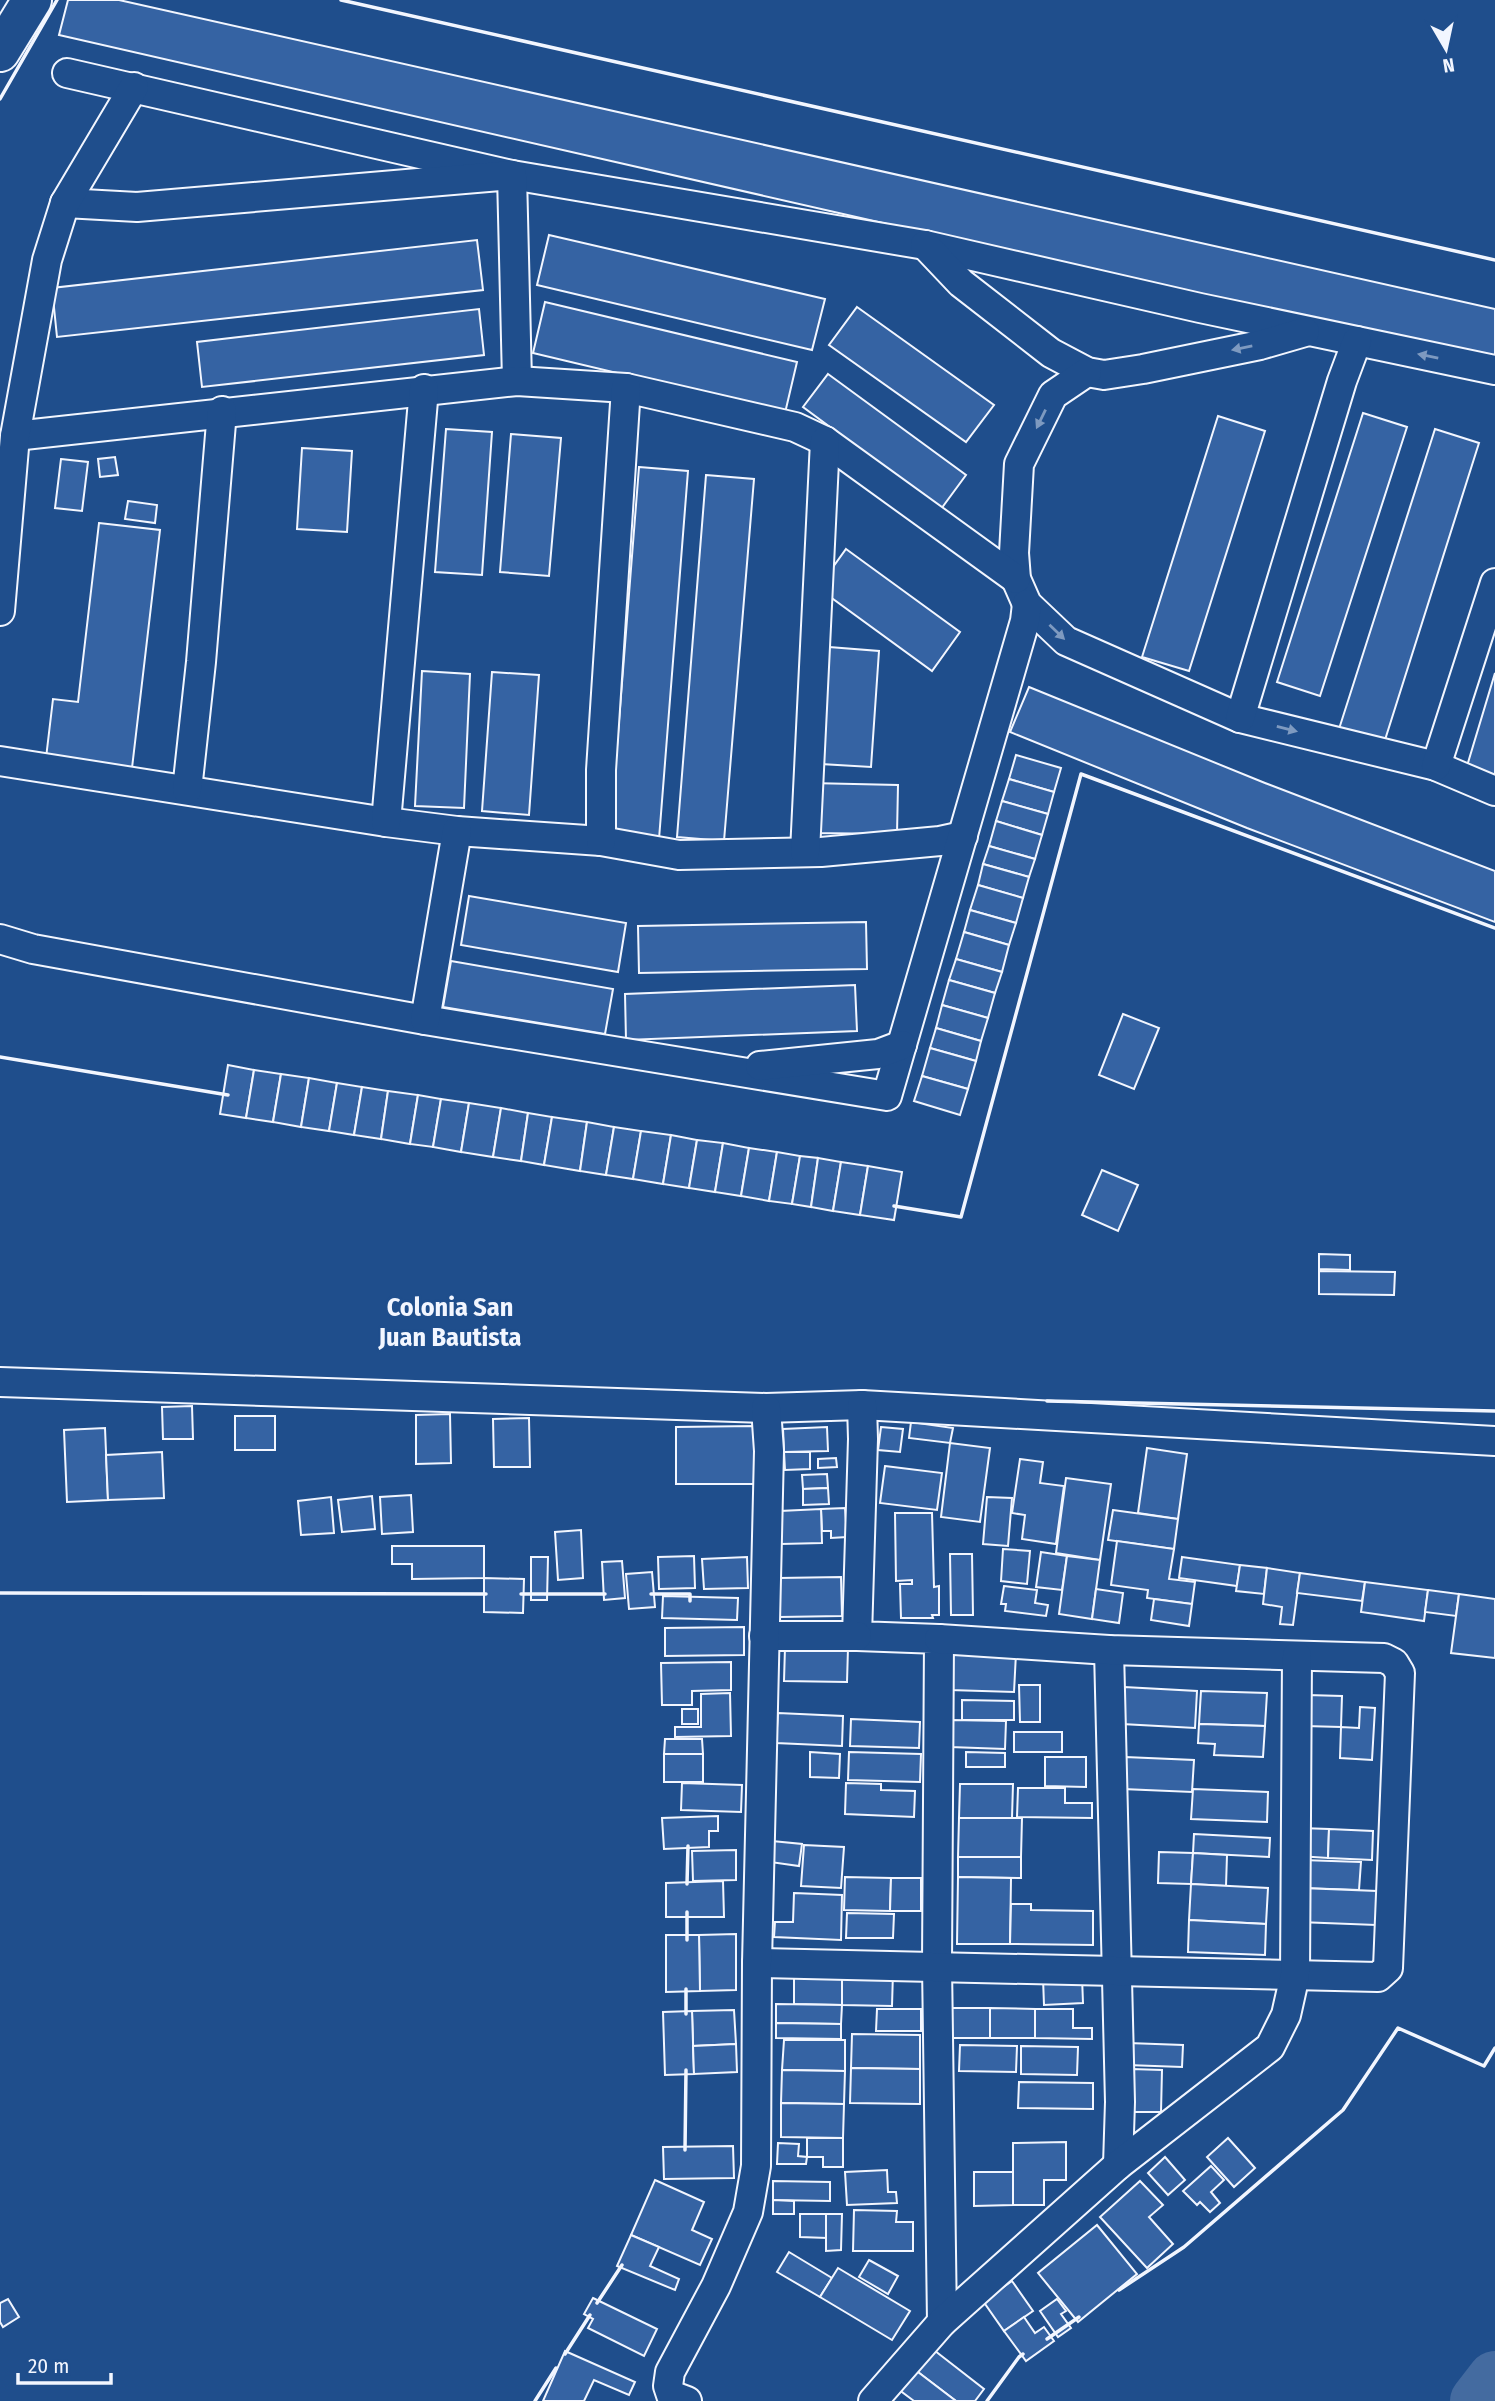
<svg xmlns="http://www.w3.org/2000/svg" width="1495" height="2401" viewBox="0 0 1495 2401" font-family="'Fira Sans Condensed',sans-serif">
  <rect width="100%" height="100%" fill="#1f4e8c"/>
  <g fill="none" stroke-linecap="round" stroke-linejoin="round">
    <path stroke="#446ba0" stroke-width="56" d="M1478,2401L1495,2379"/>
  </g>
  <g fill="#3563a3" stroke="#f2f6ff" stroke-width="2">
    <path d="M68,0H119L1495,309V359L1264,310L59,35Z"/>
    <path d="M549,235L825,299L812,350L537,285Z"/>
    <path d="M477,240L483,290L57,337L52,288Z"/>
    <path d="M545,302L797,362L785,413L533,353Z"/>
    <path d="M857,307L994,405L966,442L829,345Z"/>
    <path d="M479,309L484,355L202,387L197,342Z"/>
    <path d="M828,374L966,475L941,509L803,407Z"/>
    <path d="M1363,413L1407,427L1320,696L1277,682Z"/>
    <path d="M1218,416L1265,431L1189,671L1142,657Z"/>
    <path d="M446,429L492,432L482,575L435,572Z"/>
    <path d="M1435,429L1479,443L1384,743L1339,729Z"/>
    <path d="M511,434L561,438L549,576L500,572Z"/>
    <path d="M302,448L352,451L347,532L297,529Z"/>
    <path d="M115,457L118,475L100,477L98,459Z"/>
    <path d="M61,459L88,462L82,511L55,508Z"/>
    <path d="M639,467L688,471L659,839L610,835Z"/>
    <path d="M706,475L754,479L724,841L677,837Z"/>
    <path d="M128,501L157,505L155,523L125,519Z"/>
    <path d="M99,523L160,530L132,768L46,758L53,699L78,702Z"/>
    <path d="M846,549L960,632L932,671L818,588Z"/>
    <path d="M829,647L879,651L871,767L821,764Z"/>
    <path d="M422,671L470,674L464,808L415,806Z"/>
    <path d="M492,672L539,675L529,815L482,811Z"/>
    <path d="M1495,673V785L1464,776Z"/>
    <path d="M1029,687L1265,783L1495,871V922L1247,828L1010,732Z"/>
    <path d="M1016,755L1061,768L1054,792L1009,779Z"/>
    <path d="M1009,779L1054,792L1048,814L1002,801Z"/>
    <path d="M810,783L898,785L897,834L809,833Z"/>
    <path d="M1002,801L1048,814L1042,835L996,821Z"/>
    <path d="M996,821L1042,835L1035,859L989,846Z"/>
    <path d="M989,846L1035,859L1029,877L983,864Z"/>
    <path d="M983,864L1029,877L1023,898L978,885Z"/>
    <path d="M978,885L1023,898L1016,923L970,910Z"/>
    <path d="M469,896L626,923L618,972L461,945Z"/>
    <path d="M970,910L1016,923L1009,945L964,932Z"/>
    <path d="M866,922L867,969L639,973L638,926Z"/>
    <path d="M964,932L1009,945L1002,972L956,959Z"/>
    <path d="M956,959L1002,972L995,993L949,980Z"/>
    <path d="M451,961L613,989L605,1034L443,1007Z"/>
    <path d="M949,980L995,993L988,1018L942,1005Z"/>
    <path d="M855,985L857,1031L626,1040L625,994Z"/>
    <path d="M942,1005L988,1018L981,1041L936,1028Z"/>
    <path d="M1123,1014L1159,1028L1134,1089L1099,1075Z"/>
    <path d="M936,1028L981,1041L976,1061L930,1048Z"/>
    <path d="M930,1048L976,1061L968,1089L922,1076Z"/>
    <path d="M228,1065L254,1070L246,1118L220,1114Z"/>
    <path d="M254,1070L281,1074L273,1122L246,1118Z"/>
    <path d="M281,1074L309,1078L301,1127L273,1122Z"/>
    <path d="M922,1076L968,1089L960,1115L914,1101Z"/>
    <path d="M309,1078L337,1083L329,1131L301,1127Z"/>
    <path d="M337,1083L362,1087L354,1135L329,1131Z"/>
    <path d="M362,1087L388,1091L381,1139L354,1135Z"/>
    <path d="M388,1091L418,1095L410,1144L381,1139Z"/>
    <path d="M418,1095L441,1099L433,1147L410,1144Z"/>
    <path d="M441,1099L469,1103L461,1152L433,1147Z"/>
    <path d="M469,1103L501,1108L493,1157L461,1152Z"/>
    <path d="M501,1108L528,1113L521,1161L493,1157Z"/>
    <path d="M528,1113L552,1117L544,1165L521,1161Z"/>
    <path d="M552,1117L587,1122L580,1171L544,1165Z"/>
    <path d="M587,1122L614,1127L606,1175L580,1171Z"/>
    <path d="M614,1127L641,1131L633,1179L606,1175Z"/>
    <path d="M641,1131L671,1135L663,1184L633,1179Z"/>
    <path d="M671,1135L697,1140L689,1188L663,1184Z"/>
    <path d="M697,1140L723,1143L715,1192L689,1188Z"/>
    <path d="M723,1143L749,1148L741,1196L715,1192Z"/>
    <path d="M749,1148L777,1152L769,1201L741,1196Z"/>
    <path d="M777,1152L800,1156L792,1204L769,1201Z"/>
    <path d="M800,1156L818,1158L811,1207L792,1204Z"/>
    <path d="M818,1158L841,1162L833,1211L811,1207Z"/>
    <path d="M841,1162L868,1166L860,1215L833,1211Z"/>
    <path d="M868,1166L902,1172L894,1220L860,1215Z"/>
    <path d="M1102,1170L1138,1185L1118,1231L1082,1215Z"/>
    <path d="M1319,1254L1350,1255V1270L1319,1269Z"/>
    <path d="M1319,1271L1395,1272L1394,1295L1319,1294Z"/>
    <path d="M192,1406L193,1439H163L162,1407Z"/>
    <path d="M450,1414L451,1463L416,1464V1415Z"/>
    <rect x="235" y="1416" width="40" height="34"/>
    <path d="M529,1418L530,1467H494L493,1419Z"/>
    <path d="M911,1422L953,1428L950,1443L909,1438Z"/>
    <path d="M754,1426V1484H676V1427Z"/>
    <path d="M827,1427L828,1451L784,1452L783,1429Z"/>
    <path d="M881,1427L903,1429L900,1452L878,1450Z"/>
    <path d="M105,1428L108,1500L67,1502L64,1430Z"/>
    <path d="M950,1443L990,1448L980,1522L941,1517Z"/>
    <path d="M1147,1448L1187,1454L1178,1519L1138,1513Z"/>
    <path d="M162,1452L164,1498L108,1500L106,1455Z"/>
    <path d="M784,1452H810V1469L785,1470Z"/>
    <path d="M836,1458L837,1467L818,1468V1459Z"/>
    <path d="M1020,1459L1043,1462L1040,1483L1064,1486L1056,1544L1022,1539L1025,1515L1012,1513Z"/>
    <path d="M885,1466L942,1473L937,1510L880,1503Z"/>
    <path d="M827,1474L828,1488L803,1489L802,1475Z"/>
    <path d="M1066,1478L1111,1484L1100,1560L1056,1553Z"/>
    <path d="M828,1488L829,1504L803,1505V1489Z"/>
    <path d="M411,1495L413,1532L382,1534L380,1497Z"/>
    <path d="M372,1496L375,1529L342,1532L338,1500Z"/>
    <path d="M331,1497L334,1533L301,1535L298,1501Z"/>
    <path d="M987,1497L1012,1498L1008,1546L983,1544Z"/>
    <path d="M845,1508L847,1537L831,1538V1531H822L821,1509Z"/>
    <path d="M821,1509L822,1543L781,1544L780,1511Z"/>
    <path d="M1113,1510L1178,1519L1174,1549L1108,1540Z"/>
    <path d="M895,1513H932L934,1587L939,1586V1615H932L933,1618H901L900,1584H912V1580L896,1581Z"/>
    <path d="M581,1530L583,1578L558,1580L555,1532Z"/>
    <path d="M1117,1541L1174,1549L1169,1579L1195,1582L1192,1604L1147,1598L1148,1590L1111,1585Z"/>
    <path d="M392,1546H484V1578L412,1579V1564H392Z"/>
    <path d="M1003,1549L1030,1551L1027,1584L1001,1581Z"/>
    <path d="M1041,1552L1067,1556L1062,1590L1036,1587Z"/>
    <path d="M950,1554H972L973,1615H951Z"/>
    <path d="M694,1556L695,1588L659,1589L658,1557Z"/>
    <path d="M1067,1556L1100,1560L1092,1619L1059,1614Z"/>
    <path d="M531,1557H548L547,1600H531Z"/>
    <path d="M747,1557L748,1588L704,1589L702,1559Z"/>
    <path d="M1182,1557L1240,1565L1237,1586L1179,1578Z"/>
    <path d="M622,1561L625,1598L604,1600L602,1562Z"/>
    <path d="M1240,1565L1267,1568L1264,1594L1236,1591Z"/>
    <path d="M1267,1568L1300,1573L1293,1625L1280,1624L1282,1607L1263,1604Z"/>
    <path d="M652,1572L655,1607L629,1609L626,1574Z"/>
    <path d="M1300,1573L1365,1582L1362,1601L1297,1593Z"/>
    <path d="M841,1577L842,1616L779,1617V1578Z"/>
    <path d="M484,1578L524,1579L523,1613L484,1612Z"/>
    <path d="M1365,1582L1428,1590L1424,1621L1361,1612Z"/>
    <path d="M1004,1586L1037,1590L1035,1603L1048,1605L1046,1616L1005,1611L1006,1604H1001Z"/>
    <path d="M1096,1589L1123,1593L1119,1623L1092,1619Z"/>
    <path d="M1428,1590L1459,1594L1456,1616L1425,1612Z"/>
    <path d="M1459,1594L1495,1599V1658L1451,1653Z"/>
    <path d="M663,1596L738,1598L737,1620L662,1618Z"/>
    <path d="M1154,1599L1192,1604L1189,1626L1151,1620Z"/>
    <path d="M744,1627V1655L665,1656V1628Z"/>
    <path d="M785,1647L848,1648L847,1682L784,1681Z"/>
    <path d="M951,1651L1016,1653L1014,1692L950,1690Z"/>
    <path d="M731,1662V1690L692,1691V1705H662L661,1663Z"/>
    <path d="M1019,1685H1040V1722H1020Z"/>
    <path d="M1124,1687L1197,1691L1195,1728L1122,1724Z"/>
    <path d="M1201,1691L1267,1693L1265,1726L1199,1724Z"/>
    <path d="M730,1693L731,1736L675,1737V1727H701V1694Z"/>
    <path d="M1307,1695L1342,1696L1341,1727L1305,1726Z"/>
    <path d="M962,1700L1014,1701V1720H962Z"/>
    <path d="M1360,1707L1375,1708L1372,1760L1340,1758L1341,1727L1359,1728Z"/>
    <rect x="682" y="1709" width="16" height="15"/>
    <path d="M778,1713L843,1716L842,1746L776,1743Z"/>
    <path d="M851,1719L920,1722L919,1748L850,1746Z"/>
    <path d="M951,1720L1006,1721L1005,1749L950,1747Z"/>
    <path d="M1199,1724L1265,1726L1263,1757L1214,1755L1215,1744L1198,1743Z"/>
    <rect x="1014" y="1732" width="48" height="20"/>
    <path d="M665,1739H702L703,1754H664Z"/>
    <path d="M810,1752L840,1754L839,1778L810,1777Z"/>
    <path d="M849,1752L921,1754L920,1782L848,1780Z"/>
    <path d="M966,1752L1005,1753V1767H966Z"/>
    <rect x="664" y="1754" width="39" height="28"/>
    <path d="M1045,1757H1086V1787L1045,1786Z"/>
    <path d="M1125,1757L1194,1760L1192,1792L1123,1789Z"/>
    <path d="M682,1783L742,1785L741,1812L681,1810Z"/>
    <path d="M846,1783L881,1784V1790L915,1791L914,1817L845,1814Z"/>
    <path d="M960,1784H1013L1012,1818H959Z"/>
    <path d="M1018,1788H1065V1803H1092V1818L1017,1817Z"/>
    <path d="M1193,1789L1268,1792L1267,1822L1191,1819Z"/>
    <path d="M718,1816V1831H709V1847L664,1849L662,1818Z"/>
    <path d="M959,1818H1022L1021,1857H958Z"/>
    <path d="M1300,1828L1329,1829L1328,1858L1298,1856Z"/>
    <path d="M1329,1829L1373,1831L1372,1860L1328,1858Z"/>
    <path d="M1194,1834L1270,1838L1269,1857L1193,1853Z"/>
    <path d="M772,1841L802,1844L799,1866L770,1862Z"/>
    <path d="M804,1845L844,1847L841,1888L801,1886Z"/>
    <path d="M736,1850V1880L693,1881L692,1851Z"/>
    <path d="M1159,1852L1193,1853L1191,1884L1158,1883Z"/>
    <path d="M1193,1853L1227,1855L1226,1886L1191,1884Z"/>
    <path d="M958,1857H1021V1878L958,1877Z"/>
    <path d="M1302,1860L1361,1862L1359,1890L1301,1888Z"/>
    <path d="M845,1877L891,1878L890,1911L844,1910Z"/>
    <path d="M958,1877L1011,1878L1010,1944H957Z"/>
    <path d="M891,1878H921V1911H890Z"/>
    <path d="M723,1881L724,1917H666V1883Z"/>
    <path d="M1191,1884L1268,1888L1266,1924L1189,1920Z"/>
    <path d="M1301,1888L1377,1891L1376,1925L1299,1922Z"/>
    <path d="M794,1893L842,1895L841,1940L774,1937L775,1922H793Z"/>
    <path d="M1011,1904H1031V1910L1093,1911V1945L1010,1944Z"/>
    <path d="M847,1913L894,1914L893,1938H846Z"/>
    <path d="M1189,1920L1266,1924L1265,1955L1188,1952Z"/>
    <path d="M736,1934V1990L700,1991L699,1935Z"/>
    <path d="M666,1935H699L700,1991L666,1992Z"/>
    <path d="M794,1971H842V2005L794,2004Z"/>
    <path d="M842,1971L893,1972L892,2006L842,2005Z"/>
    <path d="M1082,1977L1083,2003L1044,2005L1043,1978Z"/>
    <path d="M776,2004L842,2005L841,2024L776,2023Z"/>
    <rect x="947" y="2008" width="43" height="30"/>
    <path d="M990,2008L1035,2009V2038H990Z"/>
    <path d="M877,2009H921V2031H876Z"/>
    <path d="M1035,2009H1073V2028H1092V2039L1035,2038Z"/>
    <path d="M734,2010L736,2044L693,2046L692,2011Z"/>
    <path d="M692,2011L694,2074L665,2075L663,2012Z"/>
    <path d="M776,2023L841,2024V2039L776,2038Z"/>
    <path d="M852,2034L920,2035V2069L851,2068Z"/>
    <path d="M784,2040H845V2071L782,2070Z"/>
    <path d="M1128,2043L1183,2045L1182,2067L1127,2065Z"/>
    <path d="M736,2044L737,2072L694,2074L693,2046Z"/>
    <path d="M960,2045L1017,2046L1016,2072L959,2071Z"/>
    <path d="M1021,2046L1078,2047L1077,2075L1021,2074Z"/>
    <path d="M851,2068L920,2069V2104L850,2103Z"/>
    <path d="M1131,2069L1162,2070L1161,2112H1130Z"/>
    <path d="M782,2070L845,2071L844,2104L781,2103Z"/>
    <path d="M1019,2082L1093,2083V2109L1018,2108Z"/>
    <path d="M781,2103L844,2104L843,2138L781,2137Z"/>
    <path d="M807,2138H843V2167H823V2157H807Z"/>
    <path d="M1228,2138L1255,2168L1234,2187L1207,2157Z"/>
    <path d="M1066,2142V2180H1044V2205H1013V2143Z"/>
    <path d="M778,2143L799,2144L798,2156L807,2157L806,2164H777Z"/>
    <path d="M733,2146L734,2178L664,2179L663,2147Z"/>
    <path d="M1165,2157L1185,2180L1168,2195L1148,2173Z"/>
    <path d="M1211,2166L1224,2180L1211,2192L1220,2203L1210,2212L1200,2202L1197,2205L1183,2191Z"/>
    <path d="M887,2170L888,2192H896L897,2203L847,2205L845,2172Z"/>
    <path d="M974,2172H1013V2205L974,2206Z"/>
    <path d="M655,2180L704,2202L692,2230L712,2239L700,2265L631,2235Z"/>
    <path d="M773,2181L830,2182V2201L773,2200Z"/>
    <path d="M1140,2181L1163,2205L1149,2217L1173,2244L1147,2268L1100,2217Z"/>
    <path d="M773,2200L794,2201V2214H773Z"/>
    <path d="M854,2210L897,2211L896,2222H913V2251H853Z"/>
    <path d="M800,2214H826L827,2238L800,2237Z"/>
    <path d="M826,2214H842L841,2250L826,2251Z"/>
    <path d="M1097,2225L1137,2274L1078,2322L1038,2273Z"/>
    <path d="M631,2235L659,2247L650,2266L679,2279L675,2290L617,2266Z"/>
    <path d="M789,2252L832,2278L820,2297L777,2272Z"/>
    <path d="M869,2260L898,2276L888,2294L859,2277Z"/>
    <path d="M838,2268L910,2311L892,2340L820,2297Z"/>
    <path d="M1012,2281L1033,2311L1004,2331L983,2301Z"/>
    <path d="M593,2298L657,2329L644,2356L588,2328L593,2319L584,2314Z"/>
    <path d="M8,2299L19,2317L3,2327L0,2322V2303Z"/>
    <path d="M1057,2299L1066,2311L1061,2314L1071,2328L1058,2337L1040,2311Z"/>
    <path d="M1024,2317L1035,2333L1044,2327L1054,2341L1026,2361L1004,2331Z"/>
    <path d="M930,2347L984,2389L975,2401H956L914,2369Z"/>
    <path d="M565,2351L635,2382L629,2395L594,2380L584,2401H543Z"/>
    <path d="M914,2369L956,2401H914L898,2389Z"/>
  </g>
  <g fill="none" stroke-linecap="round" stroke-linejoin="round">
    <defs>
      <g id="street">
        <path d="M67,73L512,175L925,245L1200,308L1495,370"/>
        <path d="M65,203L137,207L512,175L517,381"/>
        <path d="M925,245L961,283L1051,353L1087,372L1104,375L1143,369L1260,345L1305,332"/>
        <path d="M1087,372L1053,395L1019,464L1014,553L1016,579L1027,604L1066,641L1240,718L1436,766L1495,791"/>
        <path d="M15,436L517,381L626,388L795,427L825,441L1016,579"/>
        <path d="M0,611L15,436L47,260L65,203L134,87"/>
        <path d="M1240,718L1342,381L1357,341"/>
        <path d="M0,761L386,822L457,831L601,841L679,855L821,852L940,841L963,836"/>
        <path d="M1436,766L1495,583"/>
        <path d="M187,790L201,662L222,411"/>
        <path d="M386,822L424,389"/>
        <path d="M601,841V770L626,388"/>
        <path d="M805,852L825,441"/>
        <path d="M0,939L33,949L425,1020L887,1096L1025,621L1027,604"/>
        <path d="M425,1020L457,831"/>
        <path d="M760,1066L878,1054L902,1045"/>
        <path d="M0,1382L766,1408L862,1405L1495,1441"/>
        <path d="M862,1405L863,1439L857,1636L939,1639L937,1965L942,2322"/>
        <path d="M764,1636H857"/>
        <path d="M1109,1650L1120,2102L1118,2165"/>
        <path d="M757,1963L1378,1977L1388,1968L1400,1673L1394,1663L1384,1658L1109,1650L939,1639"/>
        <path d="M687,2401L671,2395L668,2386L670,2372L716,2286L748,2212L756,2166L757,1963L769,1451L766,1408"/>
        <path d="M873,2401L942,2322L1118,2165L1270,2047L1286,2015L1295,1975L1297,1656"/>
      </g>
      <path id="secondary" d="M0,52L32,0"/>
    </defs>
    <use href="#street" stroke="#f2f6ff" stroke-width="32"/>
    <use href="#secondary" stroke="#f2f6ff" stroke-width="42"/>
    <use href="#street" stroke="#1f4e8c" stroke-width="28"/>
    <use href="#secondary" stroke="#1f4e8c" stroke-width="38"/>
    <g stroke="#f2f6ff" stroke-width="3.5">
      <path d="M341,0L1495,260"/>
      <path d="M0,99L57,0"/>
      <path d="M0,1057L228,1095"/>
      <path d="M894,1206L961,1217L1081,774L1495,928"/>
      <path d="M1047,1401L1495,1411"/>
      <path d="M0,1593L486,1594"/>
      <path d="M521,1594H605"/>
      <path d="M651,1594H690V1601"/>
      <path d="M687,1884L688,1846"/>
      <path d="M687,1940V1912"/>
      <path d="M686,2014V1989"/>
      <path d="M685,2150L686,2070"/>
      <path d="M1119,2290L1184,2247L1343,2110L1398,2028L1484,2066L1495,2048"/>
      <path d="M597,2303L622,2265"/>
      <path d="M1047,2339L1079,2317"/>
      <path d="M565,2354L590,2315"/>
      <path d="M535,2401L556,2368"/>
      <path d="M987,2401L1019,2357L1023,2354"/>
    </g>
  </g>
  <defs><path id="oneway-solid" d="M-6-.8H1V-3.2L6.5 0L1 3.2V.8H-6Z" transform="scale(1.75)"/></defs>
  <g fill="#7e9ac0">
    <use href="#oneway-solid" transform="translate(1242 348) rotate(169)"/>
    <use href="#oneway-solid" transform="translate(1428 356) rotate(-168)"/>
    <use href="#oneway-solid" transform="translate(1041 419) rotate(116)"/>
    <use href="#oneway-solid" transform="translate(1057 632) rotate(44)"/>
    <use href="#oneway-solid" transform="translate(1287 729) rotate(14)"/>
  </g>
  <g text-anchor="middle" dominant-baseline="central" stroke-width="5" stroke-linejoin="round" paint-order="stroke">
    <g font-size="26" font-weight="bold" fill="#f2f6ff" stroke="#1f4e8c">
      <text x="450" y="1307">Colonia San<tspan x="450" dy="30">Juan Bautista</tspan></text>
    </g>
  </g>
  <g transform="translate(1446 49) rotate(171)" stroke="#1f4e8c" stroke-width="5" paint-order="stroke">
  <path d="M0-5L12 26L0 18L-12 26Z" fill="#f2f6ff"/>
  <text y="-10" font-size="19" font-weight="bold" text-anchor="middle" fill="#f2f6ff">N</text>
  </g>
  <path d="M18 2373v10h93v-10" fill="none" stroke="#f2f6ff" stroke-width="3.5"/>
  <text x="28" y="2373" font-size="21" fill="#f2f6ff" stroke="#1f4e8c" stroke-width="5" paint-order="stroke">20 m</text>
</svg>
